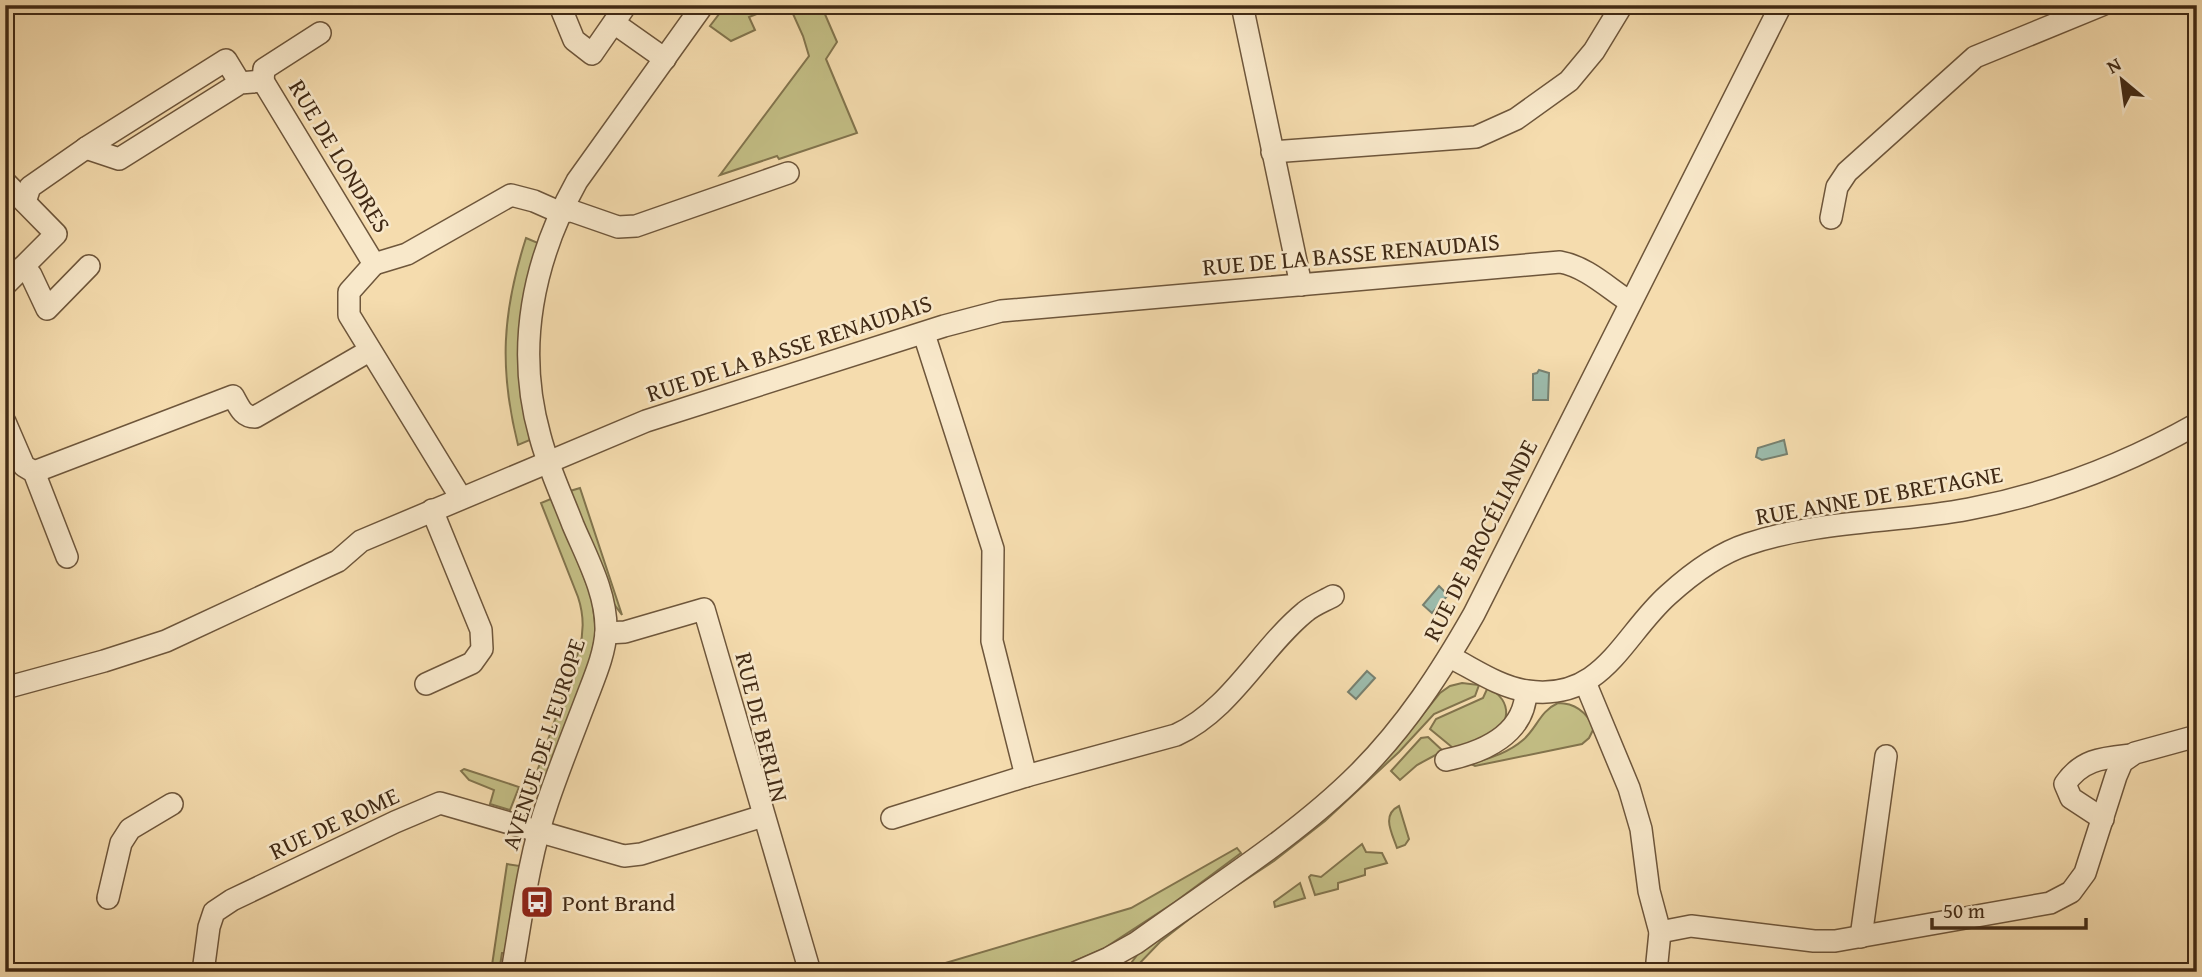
<svg xmlns="http://www.w3.org/2000/svg" width="2202" height="977" viewBox="0 0 2202 977" font-family="'Gentium Book Plus',serif">
  <rect width="100%" height="100%" fill="#f5dcae"/>
  <filter id="stains"><feTurbulence type="fractalNoise" baseFrequency=".00286" numOctaves="4"/><feColorMatrix values="0 0 0 0 .2 0 0 0 0 .09 0 0 0 0 .02 0 0 0 .5 -.17"/></filter>
  <radialGradient id="worn" r=".72"><stop offset=".6" stop-color="#630" stop-opacity="0"/><stop offset="1" stop-color="#630" stop-opacity=".3"/></radialGradient>
  <g fill="#c3be85" stroke="#82744d" stroke-width="2">
    <path d="M726,5H780L749,17L755,30L731,41L710,26Z"/>
    <path d="M789,5H821L837,42L826,59L857,133L779,159L777,156L720,175L809,56L803,36Z"/>
    <path d="M526,238L538,243C515,312 514,369 530,440L518,445C499,369 502,313 526,238Z"/>
    <path d="M580,488L622,615L614,604L570,491Z"/>
    <path d="M553,498L592,598L596,632L591,657L542,796L530,792L579,650C584,633 584,615 578,597L541,503Z"/>
    <path d="M1462,683L1479,685L1475,696L1434,714L1399,752L1325,821L1274,861L1206,906L1160,942L1138,965L1125,971L1138,954L1396,748L1440,693L1450,686Z"/>
    <path d="M1488,687C1513,702 1512,725 1486,738C1476,743 1464,745 1453,748L1430,729L1436,719L1483,698Z"/>
    <path d="M1558,703C1576,703 1587,713 1594,728L1589,738L1582,744L1475,766L1471,764C1490,758 1508,753 1523,740C1537,728 1540,711 1558,703Z"/>
    <path d="M1428,737L1443,751L1417,765L1400,780L1391,771L1421,738Z"/>
    <path d="M464,769L519,787L510,810L490,804L494,790L469,780L461,771Z"/>
    <path d="M1399,806L1409,839L1405,845L1397,848C1392,833 1381,815 1399,806Z"/>
    <path d="M1362,844L1366,852L1382,853L1387,863L1365,869V875L1338,883V889L1315,895L1309,877L1311,875L1321,877Z"/>
    <path d="M1237,848L1241,853L1175,902L1103,949L1050,972H915L1131,908Z"/>
    <path d="M507,864L520,866L507,953H502L499,972H491Z"/>
    <path d="M1300,883L1305,898L1275,907L1274,902Z"/>
  </g>
  <g fill="#9cbbac" stroke="#788170" stroke-width="2">
    <path d="M1539,370L1549,373L1548,400H1533V374L1537,373Z"/>
    <path d="M1784,440L1787,454L1762,460L1756,457L1758,448Z"/>
    <path d="M1439,586L1448,595L1432,613L1423,605Z"/>
    <path d="M1367,671L1375,678L1356,699L1348,692Z"/>
  </g>
  <g fill="none" stroke-linecap="round" stroke-linejoin="round">
    <defs>
      <g id="minor">
        <path d="M562,5L560,6L574,40L592,54L626,5"/>
        <path d="M1242,5L1301,285"/>
        <path d="M614,23L665,59"/>
        <path d="M263,81L264,69L320,33"/>
        <path d="M86,148L119,159L240,83L263,81L374,264L407,254L511,195L534,201L559,212L572,211L618,227L636,226L788,173"/>
        <path d="M1272,152L1476,137L1516,119L1569,81L1594,51L1622,5"/>
        <path d="M5,182L56,234L5,285"/>
        <path d="M25,202L30,187L86,148L226,60L240,83"/>
        <path d="M1831,218L1837,187L1847,172L1975,57L2102,5"/>
        <path d="M374,264L349,292V315L461,498"/>
        <path d="M23,267L31,275L47,309L89,266"/>
        <path d="M924,334L993,549L992,641L1026,776"/>
        <path d="M5,422L24,466L34,472L67,557"/>
        <path d="M34,472L233,396C239,406 242,417 255,417L369,351"/>
        <path d="M606,633L625,632L704,609L810,972"/>
        <path d="M1450,657C1474,669 1499,687 1527,691C1603,702 1622,636 1668,595C1690,575 1720,553 1748,544C1819,520 1896,523 1969,509C2049,494 2126,464 2197,424"/>
        <path d="M1585,682L1629,788L1641,829L1649,891L1660,932L1657,962L1658,972"/>
        <path d="M426,684L472,663L482,649L481,630L432,510"/>
        <path d="M5,688L104,661L166,641L338,561L361,541L646,421L944,326L1001,311L1560,262C1587,267 1608,288 1630,302"/>
        <path d="M1446,760C1484,752 1525,734 1526,691"/>
        <path d="M892,818L1026,776L1176,735C1231,710 1260,649 1305,612C1313,605 1324,601 1333,596"/>
        <path d="M2103,819L2071,798L2065,784C2082,759 2103,758 2131,755"/>
        <path d="M108,898L121,843L130,829L172,804"/>
        <path d="M1660,932L1691,926L1814,941H1835L2050,903L2071,892L2085,873L2116,776L2122,762L2135,753L2197,736"/>
        <path d="M1861,937L1886,756"/>
        <path d="M203,972L209,927L214,912L232,900L395,822L440,803L624,856L641,854L763,816"/>
        <path d="M512,972C522,914 529,856 548,801C560,766 574,731 587,697C595,676 605,653 606,631C607,594 587,558 573,525C562,496 548,467 540,436C515,348 533,260 577,181L703,5"/>
        <path d="M1077,972L1109,958L1136,943C1209,890 1295,837 1358,774C1406,726 1441,672 1474,614L1781,5"/>
      </g>
    </defs>
    <use href="#minor" stroke="#6e563b" stroke-width="24"/>
    <use href="#minor" stroke="#f8e8ca" stroke-width="21"/>
  </g>
  <defs>
    <symbol id="bus-square" viewBox="-11 -11 22 22"><rect x="-9" y="-9" width="18" height="18" rx="4" fill="#8f2418" stroke="#f8e8ca"/><path d="M-5-6H5V4H4V6H2V4H-2V6H-4V4H-5ZM-3.5-4V0h7V-4ZM-3.5 1.2v1.5H-2V1.2ZM2 1.2v1.5H3.5V1.2Z" fill="#fff"/></symbol>
  </defs>
  <g fill-rule="evenodd">
    <use href="#bus-square" x="518" y="883" width="38" height="38"/>
  </g>
  <g text-anchor="middle" dominant-baseline="central" stroke-width="5" stroke-linejoin="round" paint-order="stroke">
    <g font-size="24" fill="#412a15" stroke="#f8e8ca">
      <text transform="translate(340 156) rotate(59)">RUE DE LONDRES</text>
      <text transform="translate(1351 254) rotate(-5)">RUE DE LA BASSE RENAUDAIS</text>
      <text transform="translate(789 348) rotate(-18)">RUE DE LA BASSE RENAUDAIS</text>
      <text transform="translate(1879 495) rotate(-10)">RUE ANNE DE BRETAGNE</text>
      <text transform="translate(1480 540) rotate(-63)">RUE DE BROCÉLIANDE</text>
      <text transform="translate(762 727) rotate(76)">RUE DE BERLIN</text>
      <text transform="translate(543 744) rotate(-72)">AVENUE DE L'EUROPE</text>
      <text transform="translate(334 823) rotate(-25)">RUE DE ROME</text>
    </g>
    <g font-size="24" fill="#412a15" stroke="#f8e8ca" text-anchor="start">
      <text x="562" y="902">Pont Brand</text>
    </g>
  </g>
  <rect width="2202" height="977" fill="none" stroke="#f5dcae" stroke-width="28"/>
  <rect x="7" y="7" width="2188" height="963" fill="none" stroke="#412a15" stroke-width="3.5"/>
  <rect x="14" y="14" width="2174" height="949" fill="none" stroke="#412a15" stroke-width="2"/>
  <g transform="translate(2122 80) rotate(331)" stroke="#f8e8ca" stroke-width="5" paint-order="stroke">
  <path d="M0-5L12 26L0 18L-12 26Z" fill="#412a15"/>
  <text y="-10" font-size="19" font-weight="bold" text-anchor="middle" fill="#412a15">N</text>
  </g>
  <path d="M1932 918v10h154v-10" fill="none" stroke="#412a15" stroke-width="3.5"/>
  <text x="1943" y="918" font-size="21" fill="#412a15" stroke="#f8e8ca" stroke-width="5" paint-order="stroke">50 m</text>
  <rect width="100%" height="100%" filter="url(#stains)"/>
  <rect width="100%" height="100%" fill="url(#worn)"/>
</svg>
